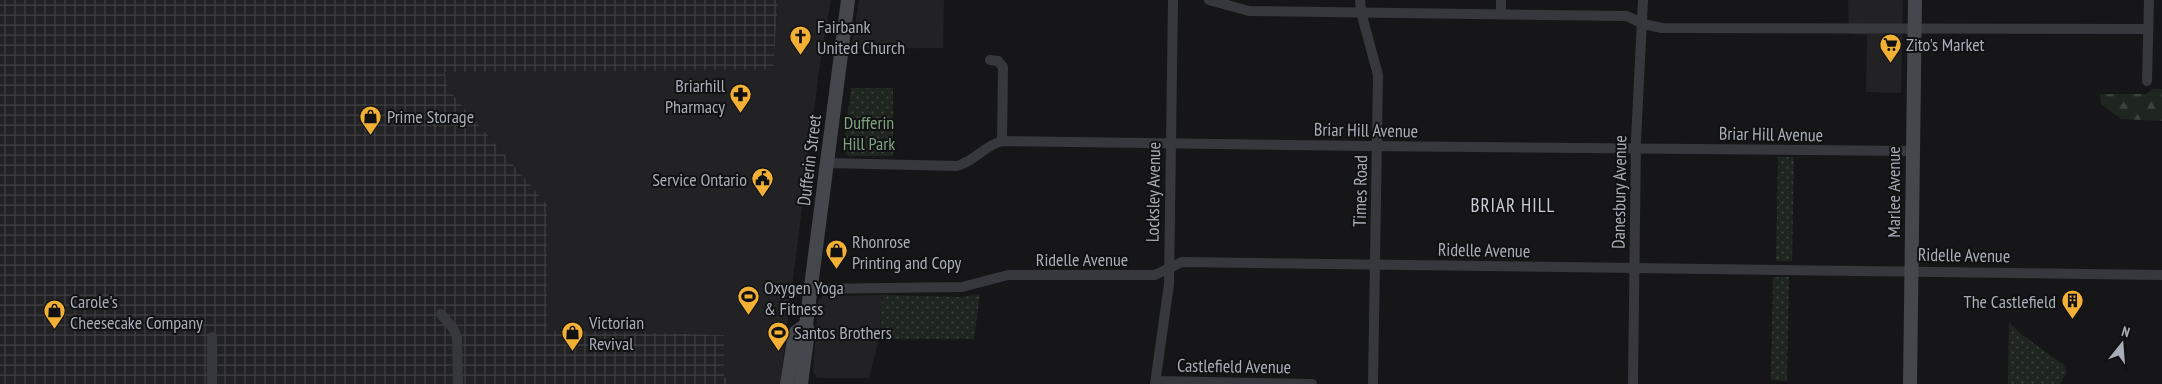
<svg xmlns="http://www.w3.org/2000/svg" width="2162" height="384" viewBox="0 0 2162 384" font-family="'PT Sans Narrow',sans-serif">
  <defs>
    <pattern id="industrial-grid" width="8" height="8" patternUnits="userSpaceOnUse" patternTransform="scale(1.25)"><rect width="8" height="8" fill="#222225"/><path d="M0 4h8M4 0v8" fill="none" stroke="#3f3f43"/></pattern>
    <pattern id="green-dots" width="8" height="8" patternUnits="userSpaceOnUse" patternTransform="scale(1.25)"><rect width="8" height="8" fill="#1e261f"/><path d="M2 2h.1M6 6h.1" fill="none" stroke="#3c433d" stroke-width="1.8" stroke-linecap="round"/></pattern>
    <pattern id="forest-firs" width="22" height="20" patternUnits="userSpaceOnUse" patternTransform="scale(1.25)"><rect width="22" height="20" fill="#1e261f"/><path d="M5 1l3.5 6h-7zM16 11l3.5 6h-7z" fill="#3c433d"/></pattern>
  </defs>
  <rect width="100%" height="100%" fill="#161618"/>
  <g fill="#222225">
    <path d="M778,0H831L819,71L780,384H730V378H724L723,335L547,330V204L448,89L445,72L773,70Z"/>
    <path d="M859,0H944L943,48L851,49Z"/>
    <path d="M1848,0H1903L1901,93L1866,92L1867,35L1849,34Z"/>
    <path d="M883,295L879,339L869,378H817L813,371L818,302L822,296Z"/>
  </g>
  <path fill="url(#industrial-grid)" d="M0,0H778L773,70L445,72L448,89L547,204V330L724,335V377L730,378V384H0Z"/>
  <g fill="url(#green-dots)">
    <path d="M851,88H893V156H848L843,150Z"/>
    <path d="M1778,157H1794L1792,261H1776Z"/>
    <path d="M1773,277H1789L1787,381L1771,380Z"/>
    <path d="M980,294L974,339H879L883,295L961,297Z"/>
    <path d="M2009,322L2021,334L2064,365L2067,372L2060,384H2008Z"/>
  </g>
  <path fill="url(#forest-firs)" d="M2153,89H2162V121L2121,119L2101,104L2100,94H2146Z"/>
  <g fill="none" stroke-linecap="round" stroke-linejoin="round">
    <g stroke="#37383d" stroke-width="10">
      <path d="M1209,0L1249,11L1627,16L1643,24L1662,28L2148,29"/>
      <path d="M1360,0L1361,12L1378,75L1373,384"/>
      <path d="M1501,14V0"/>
      <path d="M990,60L998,61L1003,67L1002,141"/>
      <path d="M2147,81L2149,0"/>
      <path d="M827,163L957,166C975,161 985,145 1002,141L1367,146L1912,151"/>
      <path d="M811,289L962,287L1008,275H1155L1182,262L2162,275"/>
      <path d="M441,314L453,328L457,337L458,384"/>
      <path d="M1156,381L1312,384"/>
      <path d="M212,384V337"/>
      <path d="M1155,384L1169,284L1173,0"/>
      <path d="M1633,384L1636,140L1643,0"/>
    </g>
    <g stroke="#45474d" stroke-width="14">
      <path d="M787,384L795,333L806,325"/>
      <path d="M801,384L808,332L806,325L848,0"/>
      <path d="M1910,384L1915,0"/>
    </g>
  </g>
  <defs>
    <symbol id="church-pin" viewBox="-11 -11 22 30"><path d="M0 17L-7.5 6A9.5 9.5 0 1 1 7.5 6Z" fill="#f2b134" stroke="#111113"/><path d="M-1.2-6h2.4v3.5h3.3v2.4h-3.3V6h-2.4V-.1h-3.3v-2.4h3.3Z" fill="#111"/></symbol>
    <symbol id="supermarket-pin" viewBox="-11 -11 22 30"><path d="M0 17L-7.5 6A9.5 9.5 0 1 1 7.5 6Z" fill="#f2b134" stroke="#111113"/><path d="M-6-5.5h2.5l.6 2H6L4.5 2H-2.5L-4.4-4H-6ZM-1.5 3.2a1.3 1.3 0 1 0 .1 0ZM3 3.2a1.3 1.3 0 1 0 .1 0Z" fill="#111"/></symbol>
    <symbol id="pharmacy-pin" viewBox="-11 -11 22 30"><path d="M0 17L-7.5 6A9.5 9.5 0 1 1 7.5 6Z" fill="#f2b134" stroke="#111113"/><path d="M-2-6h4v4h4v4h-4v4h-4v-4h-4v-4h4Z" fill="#111"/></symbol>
    <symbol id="shop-pin" viewBox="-11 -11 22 30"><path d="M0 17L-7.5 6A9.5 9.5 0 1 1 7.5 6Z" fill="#f2b134" stroke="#111113"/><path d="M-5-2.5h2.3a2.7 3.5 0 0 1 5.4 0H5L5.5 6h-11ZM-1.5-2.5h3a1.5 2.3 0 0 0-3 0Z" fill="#111"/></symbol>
    <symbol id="civic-pin" viewBox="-11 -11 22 30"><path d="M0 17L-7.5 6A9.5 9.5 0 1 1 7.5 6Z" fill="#f2b134" stroke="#111113"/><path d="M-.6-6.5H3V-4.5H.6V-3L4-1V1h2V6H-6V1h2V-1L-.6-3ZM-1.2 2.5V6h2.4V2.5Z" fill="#111"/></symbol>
    <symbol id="stadium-pin" viewBox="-11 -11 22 30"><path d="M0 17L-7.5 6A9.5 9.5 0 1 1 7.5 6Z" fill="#f2b134" stroke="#111113"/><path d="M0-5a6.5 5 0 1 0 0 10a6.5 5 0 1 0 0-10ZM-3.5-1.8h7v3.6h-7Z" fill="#111"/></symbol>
    <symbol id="building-pin" viewBox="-11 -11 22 30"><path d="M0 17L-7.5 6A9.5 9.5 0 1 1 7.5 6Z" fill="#f2b134" stroke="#111113"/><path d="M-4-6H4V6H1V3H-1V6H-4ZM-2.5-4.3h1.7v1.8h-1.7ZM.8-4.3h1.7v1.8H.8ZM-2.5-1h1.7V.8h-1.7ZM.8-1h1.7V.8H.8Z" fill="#111"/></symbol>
  </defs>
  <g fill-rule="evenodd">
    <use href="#church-pin" x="788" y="24" width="25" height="34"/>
    <use href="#supermarket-pin" x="1878" y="32" width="25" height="34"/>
    <use href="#pharmacy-pin" x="728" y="82" width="25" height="34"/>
    <use href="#shop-pin" x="358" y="104" width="25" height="34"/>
    <use href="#civic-pin" x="750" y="166" width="25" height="34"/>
    <use href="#shop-pin" x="824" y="238" width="25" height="34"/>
    <use href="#stadium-pin" x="736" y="284" width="25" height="34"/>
    <use href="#building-pin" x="2060" y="288" width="25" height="34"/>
    <use href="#shop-pin" x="42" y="298" width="25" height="34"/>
    <use href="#shop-pin" x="560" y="320" width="25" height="34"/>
    <use href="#stadium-pin" x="766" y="320" width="25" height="34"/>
  </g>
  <g text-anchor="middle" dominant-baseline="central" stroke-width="4" stroke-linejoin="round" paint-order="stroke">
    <g font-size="18" fill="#a8adb8" stroke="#111113" text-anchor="start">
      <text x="817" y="26">Fairbank<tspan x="817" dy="21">United Church</tspan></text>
      <text x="1906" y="44">Zito's Market</text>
      <text x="725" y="85" text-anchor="end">Briarhill<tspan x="725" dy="21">Pharmacy</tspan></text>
      <text x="387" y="116">Prime Storage</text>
      <text x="747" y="179" text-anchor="end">Service Ontario</text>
      <text x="852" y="241">Rhonrose<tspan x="852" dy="21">Printing and Copy</tspan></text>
      <text x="764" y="287">Oxygen Yoga<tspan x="764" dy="21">&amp; Fitness</tspan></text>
      <text x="70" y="301">Carole's<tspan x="70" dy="21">Cheesecake Company</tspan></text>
      <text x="2056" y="301" text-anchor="end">The Castlefield</text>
      <text x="589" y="322">Victorian<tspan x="589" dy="21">Revival</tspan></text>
      <text x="794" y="332">Santos Brothers</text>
    </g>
    <g font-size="18" fill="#7fa381" stroke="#111113">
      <text x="869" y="122">Dufferin<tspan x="869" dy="21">Hill Park</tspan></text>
    </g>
    <g font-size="18" fill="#a8adb8" stroke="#111113">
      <text transform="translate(1366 130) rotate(1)">Briar Hill Avenue</text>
      <text transform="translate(1771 134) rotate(1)">Briar Hill Avenue</text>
      <text transform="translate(809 160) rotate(-83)">Dufferin Street</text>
      <text transform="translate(1360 191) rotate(-89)">Times Road</text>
      <text transform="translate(1153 192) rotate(-89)">Locksley Avenue</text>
      <text transform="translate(1619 192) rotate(-89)">Danesbury Avenue</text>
      <text transform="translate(1893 192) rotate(-90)">Marlee Avenue</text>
      <text transform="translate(1484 250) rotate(1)">Ridelle Avenue</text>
      <text transform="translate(1964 255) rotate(1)">Ridelle Avenue</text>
      <text x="1082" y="259">Ridelle Avenue</text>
      <text transform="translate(1234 366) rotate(1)">Castlefield Avenue</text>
    </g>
    <g font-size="19" letter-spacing="1" fill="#c9ccd4" stroke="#111113">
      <text x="1513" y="205">BRIAR HILL</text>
    </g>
  </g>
  <g transform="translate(2122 344) rotate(17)" stroke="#111113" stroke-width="4" paint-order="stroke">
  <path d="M0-4L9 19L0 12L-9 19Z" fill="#a8adb8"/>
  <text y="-8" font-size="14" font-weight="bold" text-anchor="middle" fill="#a8adb8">N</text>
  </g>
</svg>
